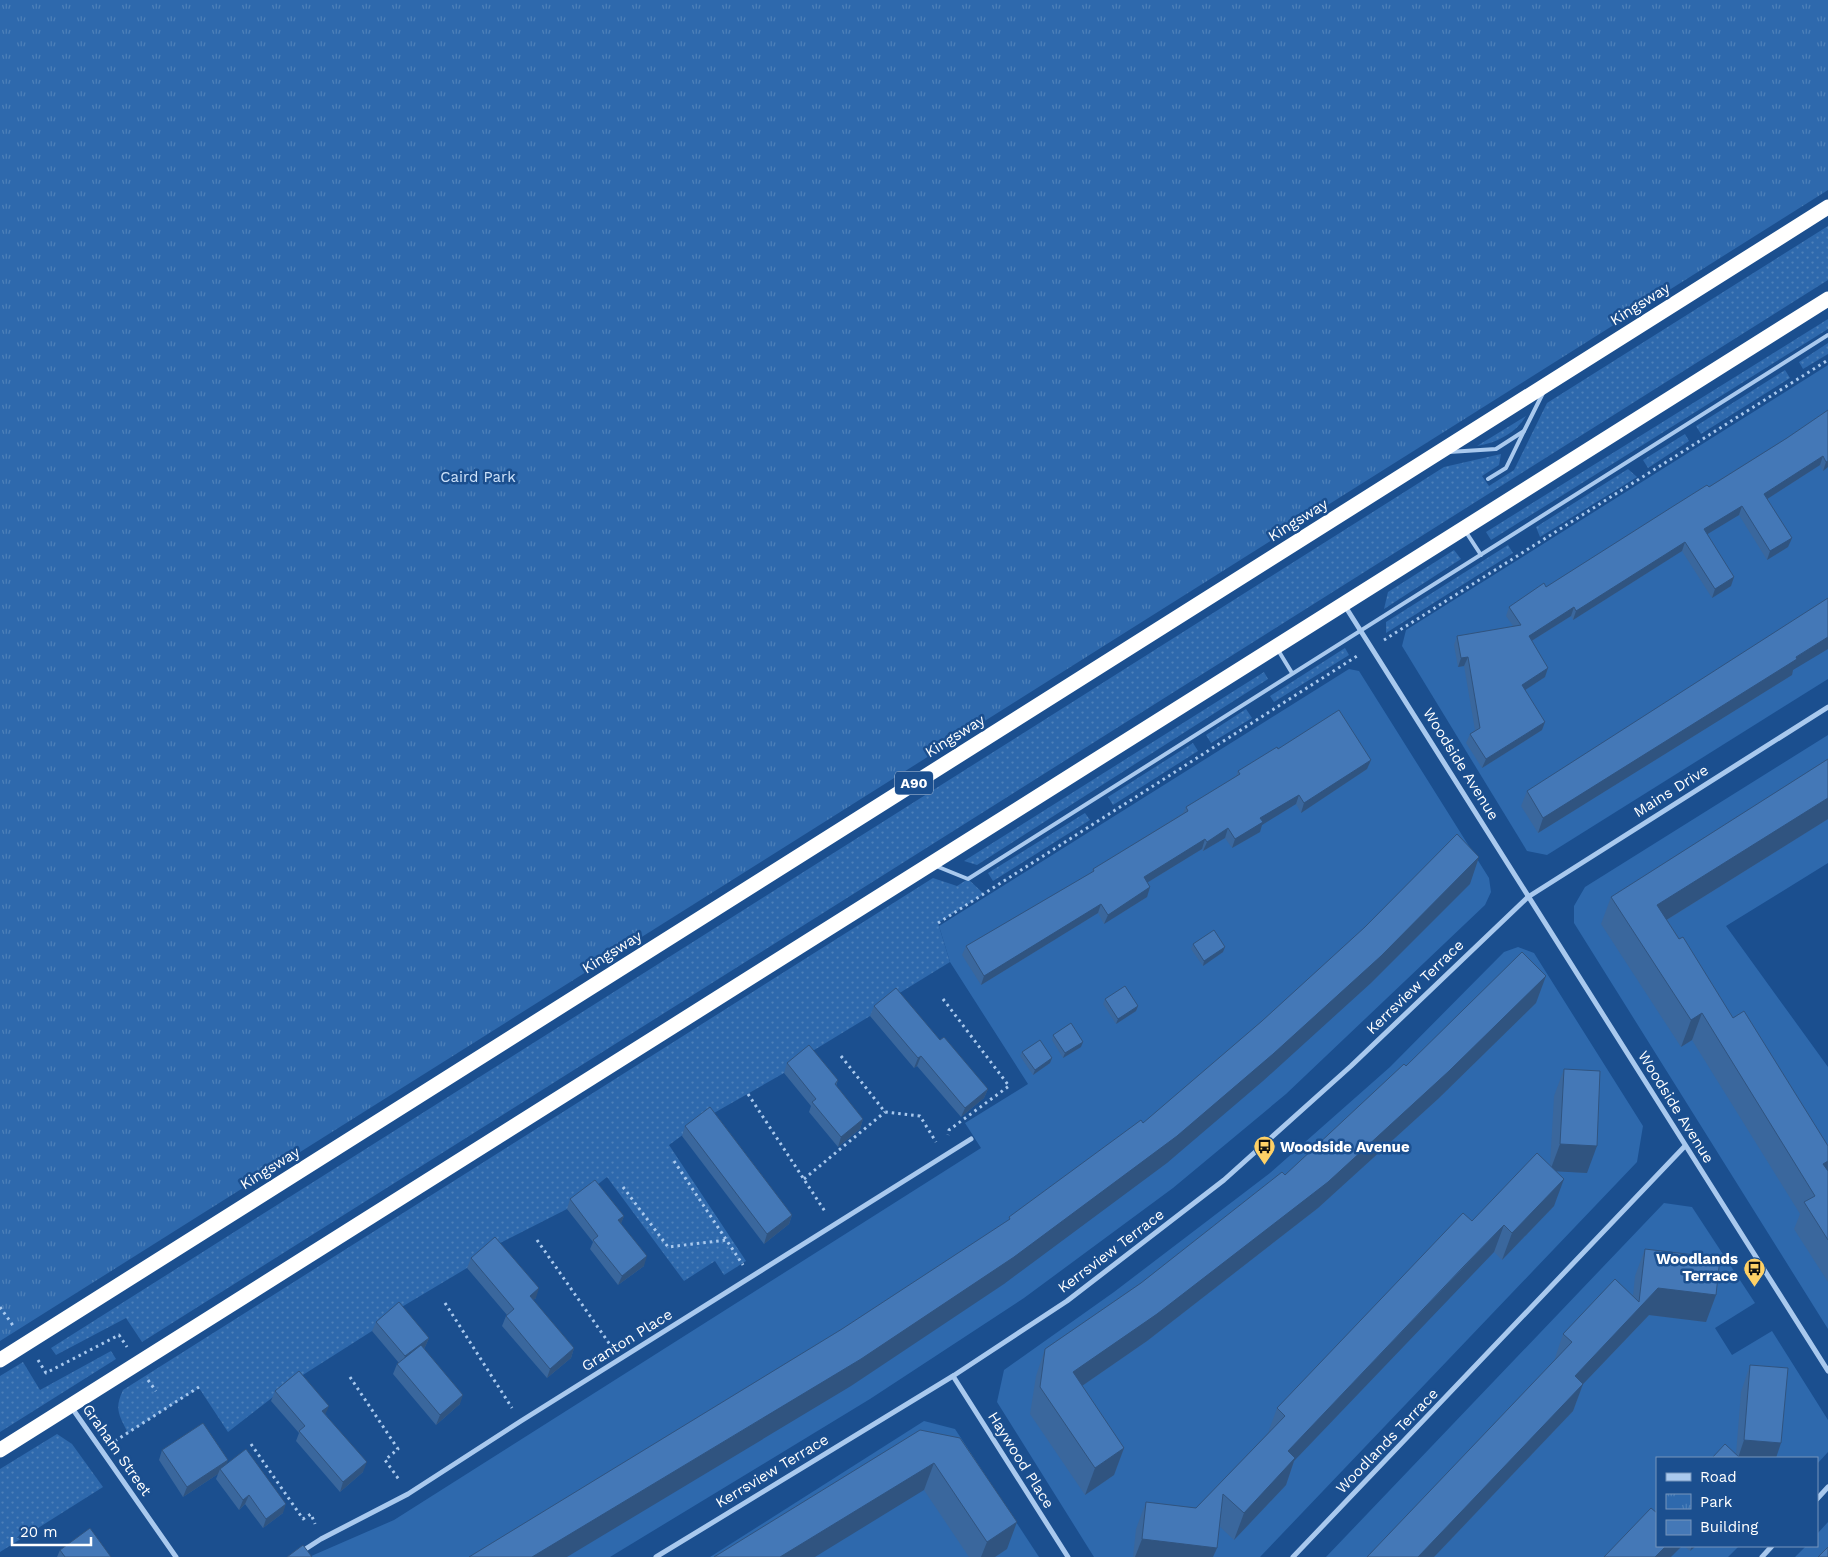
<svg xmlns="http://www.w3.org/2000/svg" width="1828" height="1557" viewBox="0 0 1828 1557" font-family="'Work Sans',sans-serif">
  <defs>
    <pattern id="grass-dots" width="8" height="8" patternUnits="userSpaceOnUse" patternTransform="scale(1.25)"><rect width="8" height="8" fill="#2e69ad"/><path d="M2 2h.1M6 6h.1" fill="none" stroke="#4d80b9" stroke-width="1.8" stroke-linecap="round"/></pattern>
    <pattern id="park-tufts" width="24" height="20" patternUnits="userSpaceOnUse" patternTransform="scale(1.25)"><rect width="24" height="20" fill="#2e69ad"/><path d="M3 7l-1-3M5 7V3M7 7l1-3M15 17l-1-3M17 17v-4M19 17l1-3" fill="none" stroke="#4d80b9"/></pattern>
  </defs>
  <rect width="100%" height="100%" fill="#1b4f8f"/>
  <g fill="url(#grass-dots)">
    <path d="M1828,226V280L142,1342L126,1318L56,1355L51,1348L1444,467L1501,454L1499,465L1482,476L1489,486L1514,470L1547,403Z"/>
    <path d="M1828,319V329L1491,540L1486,532Z"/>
    <path d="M1828,343V354L1803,369L1799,362Z"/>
    <path d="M1785,370L1790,378L1701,434L1696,426Z"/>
    <path d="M1526,416C1516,433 1496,443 1477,446Z"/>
    <path d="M1685,434L1689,441L1648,468L1643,460Z"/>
    <path d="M1628,469L1637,477L1540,537L1536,527Z"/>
    <path d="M1508,545L1513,553L1386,633V622Z"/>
    <path d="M1454,550L1461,559L1384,609L1388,592Z"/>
    <path d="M1345,648L1349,655L1274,702L1270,696Z"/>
    <path d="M1264,672L1268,679L977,865L964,861Z"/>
    <path d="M1246,709L1252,718L1211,743L1206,735Z"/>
    <path d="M1193,743L1198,751L1113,805L1108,797Z"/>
    <path d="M1085,813L1090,820L993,881L988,873Z"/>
    <path d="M933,878L957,886L968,879L984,894L938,923L950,962L893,997L870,1016L806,1055L784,1073L707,1117L669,1145L746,1261L724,1275L715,1261L684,1281L607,1177L567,1209L492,1247L467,1268L395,1311L372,1331L295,1380L228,1432L199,1388L128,1433C119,1415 114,1409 123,1390Z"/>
    <path d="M111,1351L116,1359L0,1432V1376L23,1362L40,1390Z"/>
    <path d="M57,1434L72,1444L103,1487L0,1552V1469Z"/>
  </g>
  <path fill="url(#park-tufts)" d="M0,0H1828V190L0,1341Z"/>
  <g fill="#2e69ad">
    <path d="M1828,365V679L1547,855L1527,851L1402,646L1406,630Z"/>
    <path d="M1349,669L1359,671L1489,878L1491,892L1485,905L1286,1094L1173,1188L1024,1298L870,1399L610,1557H309L394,1520L981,1148L965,1123L1028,1084L950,962L939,926Z"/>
    <path d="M1828,735V863L1726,926L1828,1067V1329L1574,923V906L1585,887Z"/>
    <path d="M1518,947L1534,953L1643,1126L1637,1162L1260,1557H1094L997,1402L1004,1370L1114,1292L1270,1173L1390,1067L1504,952Z"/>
    <path d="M1664,1203L1692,1207L1755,1303L1715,1328L1732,1355L1772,1331L1828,1420V1452L1817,1464V1458H1657V1546H1739L1728,1557H1326Z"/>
    <path d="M924,1421L955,1429L1039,1557H710Z"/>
    <path d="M1828,1522V1557H1795L1806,1546H1817V1534Z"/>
  </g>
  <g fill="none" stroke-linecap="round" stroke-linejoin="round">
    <g stroke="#a9c9ee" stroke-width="3" stroke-dasharray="2.5 4" stroke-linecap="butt">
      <path d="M1384,640L1828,360"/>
      <path d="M938,923L1357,656"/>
      <path d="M943,999L1009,1086L949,1130L948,1135"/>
      <path d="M841,1056L885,1112L920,1116L936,1142"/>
      <path d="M748,1094L826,1213"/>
      <path d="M674,1161L743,1265"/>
      <path d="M804,1179L885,1112"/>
      <path d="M623,1187L668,1247L727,1240"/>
      <path d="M537,1240L611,1346"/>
      <path d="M445,1303L512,1408"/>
      <path d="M0,1307L14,1327"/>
      <path d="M38,1360L46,1373L119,1335L127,1347"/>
      <path d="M350,1377L398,1449L385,1460L400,1481"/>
      <path d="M148,1380L156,1391"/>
      <path d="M115,1441L199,1387"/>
      <path d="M251,1444L303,1519L311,1514L315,1524"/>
    </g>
    <g stroke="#a9c9ee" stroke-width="4">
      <path d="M1449,452L1496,449L1524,431L1543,393"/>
      <path d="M1488,479L1506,468L1524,431"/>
      <path d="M1466,532L1481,555"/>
      <path d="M1278,650L1292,673"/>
      <path d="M936,866L968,879L1828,335"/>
    </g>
    <g stroke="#a9c9ee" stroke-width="5">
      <path d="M1345,606L1828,1371"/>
      <path d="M953,1376L1068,1557"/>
      <path d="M72,1408L176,1557"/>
      <path d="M1817,1499L1828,1487"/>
      <path d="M293,1557L321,1539L408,1494L521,1421L971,1139"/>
      <path d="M656,1557L953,1376L1067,1301L1224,1180L1351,1066L1528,897L1828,707"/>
      <path d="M1293,1557L1685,1146"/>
      <path d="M1762,1557L1772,1546"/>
    </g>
    <g stroke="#fff" stroke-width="15">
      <path d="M0,1360L1828,207"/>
      <path d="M0,1450L1828,299"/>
    </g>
  </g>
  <g fill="#3a679d">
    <path d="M1828,410V467L1823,471L1820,465L1767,499L1792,538L1788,547L1767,560L1739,515L1707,534L1731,586L1712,598L1682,551L1573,620L1571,616L1532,641L1545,677L1525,690L1542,730L1482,768L1466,743L1470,734L1475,730L1464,666L1458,667L1454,645L1457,636L1513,626L1506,616L1509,607L1546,587L1787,438Z"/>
    <path d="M1793,670L1792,675L1538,833L1521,806L1527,791Z"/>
    <path d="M1278,749L1371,760L1367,769L1301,813L1296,804L1262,825L1260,832L1232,848L1225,838L1203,851L1202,849L1147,883L1150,887L1147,897L1104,924L1098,913L981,985L962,955L966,946L1091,873L1093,869L1183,813L1186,807L1236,776L1238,771Z"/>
    <path d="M1828,759V819L1667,920L1733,1018L1828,1146V1282L1794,1229L1800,1214L1692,1040L1681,1047L1601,924L1611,897Z"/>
    <path d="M1193,944L1223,952L1203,966L1191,949Z"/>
    <path d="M1105,999L1138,1006L1136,1011L1116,1024L1103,1004Z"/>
    <path d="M1536,1003L1439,1098L1318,1208L1147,1341L1082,1386L1124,1448L1114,1475L1085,1495L1030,1414L1036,1376L1045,1349L1141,1283L1285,1175L1406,1066Z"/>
    <path d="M874,1006L940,1040L988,1089L984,1098L961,1117L917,1066L914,1068L870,1016Z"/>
    <path d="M1053,1035L1081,1047L1063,1058L1052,1040Z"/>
    <path d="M1022,1052L1052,1058L1050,1063L1033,1075L1020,1056Z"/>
    <path d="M787,1063L838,1080L836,1086L863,1119L860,1129L838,1147L809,1112L811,1106L784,1073Z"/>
    <path d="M1564,1069L1587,1173L1556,1171L1554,1206L1502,1260L1494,1252L1454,1293L1294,1461L1286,1485L1234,1540L1219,1526L1217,1548L1213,1557H1133L1136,1529L1146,1502L1196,1508L1268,1433L1277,1408L1472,1221L1550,1165L1554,1096Z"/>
    <path d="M685,1126L792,1215L789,1224L764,1244L682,1136Z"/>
    <path d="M570,1199L624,1216L621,1223L644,1266L618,1285L590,1249L593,1242L567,1209Z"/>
    <path d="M1645,1249L1716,1295L1706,1322L1649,1315L1583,1384L1573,1411L1434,1557H1367L1554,1361L1563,1334L1633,1296L1635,1276Z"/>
    <path d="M471,1258L536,1298L533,1300L574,1348L571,1358L547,1378L502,1326L506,1316L507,1315L467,1268Z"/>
    <path d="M376,1322L429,1338L425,1347L424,1348L460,1404L436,1425L393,1374L397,1364L399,1363L372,1331Z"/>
    <path d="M1750,1365L1776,1458H1712L1736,1454L1741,1392Z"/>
    <path d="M275,1391L326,1415L363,1472L340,1492L296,1441L299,1433L271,1401Z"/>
    <path d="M920,1430L1007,1549L995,1557H969L924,1490Z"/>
    <path d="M162,1450L228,1460L226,1464L283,1513L263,1528L245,1504L239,1510L216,1479L218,1474L183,1497L159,1460Z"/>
    <path d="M1684,1546H1696L1690,1551Z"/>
    <path d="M60,1550L111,1557H57Z"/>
  </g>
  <g fill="#305480">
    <path d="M1823,456L1820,465L1761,503L1764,494Z"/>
    <path d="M1828,461V467L1823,471L1826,462Z"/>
    <path d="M1742,506L1739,515L1701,538L1704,529Z"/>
    <path d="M1792,538L1788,547L1767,560L1770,551Z"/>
    <path d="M1685,542L1682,551L1573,620L1576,611Z"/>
    <path d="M1734,577L1731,586L1712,598L1715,589Z"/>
    <path d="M1574,607L1571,616L1525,645L1529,636Z"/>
    <path d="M1828,637V649L1793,670L1792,675L1538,833L1543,818Z"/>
    <path d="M1468,657L1464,666L1458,667L1461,658Z"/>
    <path d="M1548,668L1545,677L1519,694L1522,685Z"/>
    <path d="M1545,722L1542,730L1482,768L1486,759Z"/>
    <path d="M1371,760L1367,769L1301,813L1304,803Z"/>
    <path d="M1299,795L1296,804L1262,825L1260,832L1232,848L1235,839L1260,818Z"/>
    <path d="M1828,798V819L1647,932L1657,905Z"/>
    <path d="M1228,828L1225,838L1203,851L1207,842Z"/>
    <path d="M1205,839L1202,849L1140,887L1144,877Z"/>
    <path d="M1479,857L1470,884L1371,983L1263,1081L1167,1163L1004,1284L851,1386L567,1557H532L861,1359Z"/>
    <path d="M1150,887L1147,897L1104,924L1108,915Z"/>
    <path d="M1101,904L1098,913L981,985L984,976Z"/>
    <path d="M1225,947L1223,952L1203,966L1204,961Z"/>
    <path d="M1546,976L1536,1003L1439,1098L1318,1208L1147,1341L1063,1399L1073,1372Z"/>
    <path d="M1138,1006L1136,1011L1116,1024L1118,1019Z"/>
    <path d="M1702,1013L1692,1040L1681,1047L1691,1020Z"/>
    <path d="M1083,1042L1081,1047L1063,1058L1065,1053Z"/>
    <path d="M921,1056L917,1066L914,1068L918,1058Z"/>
    <path d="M1052,1058L1050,1063L1033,1075L1035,1070Z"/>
    <path d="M988,1089L984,1098L961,1117L965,1108Z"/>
    <path d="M863,1119L860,1129L838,1147L841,1137Z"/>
    <path d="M1560,1144L1597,1146L1587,1173L1550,1171Z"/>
    <path d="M1828,1161V1176L1823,1164Z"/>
    <path d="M1564,1179L1554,1206L1502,1260L1512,1233Z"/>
    <path d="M792,1215L789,1224L764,1244L767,1234Z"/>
    <path d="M624,1216L620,1226L618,1220Z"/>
    <path d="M1504,1225L1494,1252L1294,1461L1286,1485L1234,1540L1244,1513L1288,1451Z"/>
    <path d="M647,1256L644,1266L618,1285L622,1276Z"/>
    <path d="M539,1288L536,1298L526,1306L530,1296Z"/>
    <path d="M1658,1288L1716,1295L1706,1322L1649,1315L1565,1403L1575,1376Z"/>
    <path d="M429,1338L425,1347L402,1366L405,1356Z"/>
    <path d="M574,1348L571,1358L547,1378L550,1369Z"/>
    <path d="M1583,1384L1573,1411L1434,1557H1418Z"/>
    <path d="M463,1395L460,1404L436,1425L440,1415Z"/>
    <path d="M329,1406L325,1415L322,1411Z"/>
    <path d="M1744,1440L1781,1443L1776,1458H1738Z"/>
    <path d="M1124,1448L1114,1475L1085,1495L1095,1468Z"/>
    <path d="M228,1460L224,1470L220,1469L218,1474L183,1497L187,1487Z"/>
    <path d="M367,1462L363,1472L340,1492L343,1482Z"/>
    <path d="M934,1463L924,1490L815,1557H780Z"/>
    <path d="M249,1495L245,1504L239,1510L243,1500Z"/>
    <path d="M286,1504L283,1513L263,1528L266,1519Z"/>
    <path d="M1017,1522L1007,1549L995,1557H981L987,1542Z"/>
    <path d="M1142,1539L1217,1548L1213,1557H1135Z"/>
    <path d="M1666,1546H1682L1671,1557H1655Z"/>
    <path d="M1692,1546H1696L1690,1551Z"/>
  </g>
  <g fill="#4478b7" stroke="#305480">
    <path d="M1828,410V461L1826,462L1823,456L1764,494L1792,538L1770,551L1742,506L1704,529L1734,577L1715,589L1685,542L1576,611L1574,607L1529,636L1548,668L1522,685L1545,722L1486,759L1470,734L1480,728L1468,657L1461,658L1457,636L1521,625L1509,607L1544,583L1546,587L1672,507L1707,485L1709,487L1787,438Z"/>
    <path d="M1828,598V637L1796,657L1797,659L1543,818L1527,791Z"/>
    <path d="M1339,710L1371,760L1304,803L1299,795L1260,818L1263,822L1235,839L1228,828L1207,842L1205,839L1144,877L1150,887L1108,915L1101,904L984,976L966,946L1094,871L1093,869L1188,811L1186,807L1240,774L1238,771L1277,747L1278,749Z"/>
    <path d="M1828,759V798L1657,905L1679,939L1683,937L1733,1018L1744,1011L1828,1146V1161L1823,1164L1828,1171V1240L1804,1202L1815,1196L1702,1013L1691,1020L1611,897Z"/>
    <path d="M1457,834L1479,857L1381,956L1273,1054L1177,1136L1014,1257L861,1359L532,1557H469L842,1329L1010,1219L1009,1217L1141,1120L1143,1123L1262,1021L1365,927Z"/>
    <path d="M1214,930L1225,947L1204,961L1193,944Z"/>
    <path d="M1522,952L1546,976L1449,1071L1328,1182L1157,1314L1073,1372L1124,1448L1095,1468L1040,1387L1045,1349L1141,1283L1282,1172L1285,1175L1404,1064L1406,1066Z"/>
    <path d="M1125,986L1138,1006L1118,1019L1105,999Z"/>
    <path d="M896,988L940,1040L944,1037L988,1089L965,1108L921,1056L918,1058L874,1006Z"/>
    <path d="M1071,1023L1083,1042L1065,1053L1053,1035Z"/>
    <path d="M1040,1040L1052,1058L1035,1070L1022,1052Z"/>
    <path d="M809,1045L838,1080L835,1084L863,1119L841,1137L812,1102L816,1099L787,1063Z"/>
    <path d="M1564,1069L1600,1071L1597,1146L1560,1144Z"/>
    <path d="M710,1107L792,1215L767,1234L685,1126Z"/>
    <path d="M1537,1153L1564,1179L1512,1233L1504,1225L1464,1266L1288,1451L1295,1458L1244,1513L1223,1494L1217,1548L1142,1539L1146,1502L1196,1508L1285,1416L1277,1408L1463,1213L1472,1221Z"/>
    <path d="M595,1180L624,1216L618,1220L647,1256L622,1276L593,1240L598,1236L570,1199Z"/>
    <path d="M495,1237L539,1288L530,1296L574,1348L550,1369L506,1316L514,1309L471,1258Z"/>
    <path d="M1645,1249L1720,1258L1716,1295L1658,1288L1575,1376L1583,1384L1418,1557H1367L1572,1342L1563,1334L1615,1279L1639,1302Z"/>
    <path d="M399,1302L429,1338L405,1356L376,1322Z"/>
    <path d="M421,1345L463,1395L440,1415L397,1364Z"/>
    <path d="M1750,1365L1788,1368L1781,1443L1744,1440Z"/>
    <path d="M299,1371L329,1406L322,1411L367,1462L343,1482L299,1431L305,1426L275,1391Z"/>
    <path d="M203,1423L228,1460L187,1487L162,1450Z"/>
    <path d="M920,1430L960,1438L1017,1522L987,1542L934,1463L780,1557H714Z"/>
    <path d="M1725,1444L1740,1458H1712Z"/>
    <path d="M246,1449L286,1504L266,1519L249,1495L243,1500L220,1469Z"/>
    <path d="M1651,1508L1657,1513V1546H1666L1655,1557H1604Z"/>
    <path d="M90,1528L111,1557H65L60,1550Z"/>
    <path d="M303,1545L312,1557H287Z"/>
    <path d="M1828,1547V1557H1818Z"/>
  </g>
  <defs>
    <symbol id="bus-pin" viewBox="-11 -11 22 30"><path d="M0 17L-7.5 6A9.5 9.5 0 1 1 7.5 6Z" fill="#ffd166" stroke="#1b4f8f"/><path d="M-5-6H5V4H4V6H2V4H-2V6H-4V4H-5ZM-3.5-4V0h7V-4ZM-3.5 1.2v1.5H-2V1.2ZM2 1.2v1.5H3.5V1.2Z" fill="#111"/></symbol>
  </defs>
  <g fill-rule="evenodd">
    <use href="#bus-pin" x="1252" y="1134" width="25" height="34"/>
    <use href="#bus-pin" x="1742" y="1256" width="25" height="34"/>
  </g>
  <g text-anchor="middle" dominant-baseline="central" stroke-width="5" stroke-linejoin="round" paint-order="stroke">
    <rect fill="#1b4f8f" stroke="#bbcadd" stroke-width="1" x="895" y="771.5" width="38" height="23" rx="4"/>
    <g font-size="14" font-weight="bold" fill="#fff">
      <text x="914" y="783">A90</text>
    </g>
    <g font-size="15" fill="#fff" stroke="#1b4f8f">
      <text transform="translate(1640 304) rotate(-32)">Kingsway</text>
      <text transform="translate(1298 520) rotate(-32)">Kingsway</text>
      <text transform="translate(955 736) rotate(-32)">Kingsway</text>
      <text transform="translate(1461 764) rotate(58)">Woodside Avenue</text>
      <text transform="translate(1671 791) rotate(-32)">Mains Drive</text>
      <text transform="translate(612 952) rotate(-32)">Kingsway</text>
      <text transform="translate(1415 987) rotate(-44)">Kerrsview Terrace</text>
      <text transform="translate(1676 1107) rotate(58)">Woodside Avenue</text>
      <text transform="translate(270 1168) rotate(-32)">Kingsway</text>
      <text transform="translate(1111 1251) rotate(-37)">Kerrsview Terrace</text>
      <text transform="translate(627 1340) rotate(-32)">Granton Place</text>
      <text transform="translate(1387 1441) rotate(-46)">Woodlands Terrace</text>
      <text transform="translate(117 1450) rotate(55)">Graham Street</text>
      <text transform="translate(1021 1460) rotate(58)">Haywood Place</text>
      <text transform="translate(772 1471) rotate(-31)">Kerrsview Terrace</text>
    </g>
    <g font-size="15" fill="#cfe3fa" stroke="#1b4f8f">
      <text x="478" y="477">Caird Park</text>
    </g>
    <g font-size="15" font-weight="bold" fill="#fff" stroke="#1b4f8f" text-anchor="start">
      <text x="1280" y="1147">Woodside Avenue</text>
      <text x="1738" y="1259" text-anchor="end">Woodlands<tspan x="1738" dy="17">Terrace</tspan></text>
    </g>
  </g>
  <rect x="1656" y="1457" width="162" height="90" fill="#1b4f8f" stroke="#7695bc"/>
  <rect x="1666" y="1473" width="25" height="8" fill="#a9c9ee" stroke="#7695bc"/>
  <text x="1700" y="1482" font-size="15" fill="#ffffff">Road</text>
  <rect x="1666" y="1494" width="25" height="15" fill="url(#park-tufts)" stroke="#7695bc"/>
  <text x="1700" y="1507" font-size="15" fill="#ffffff">Park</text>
  <rect x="1666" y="1520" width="25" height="15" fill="#4478b7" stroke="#7695bc"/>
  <text x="1700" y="1532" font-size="15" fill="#ffffff">Building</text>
  <path d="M12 1537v8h79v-8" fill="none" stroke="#ffffff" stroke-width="2.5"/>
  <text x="20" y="1537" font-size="15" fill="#ffffff" stroke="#1b4f8f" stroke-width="4" paint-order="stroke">20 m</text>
</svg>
